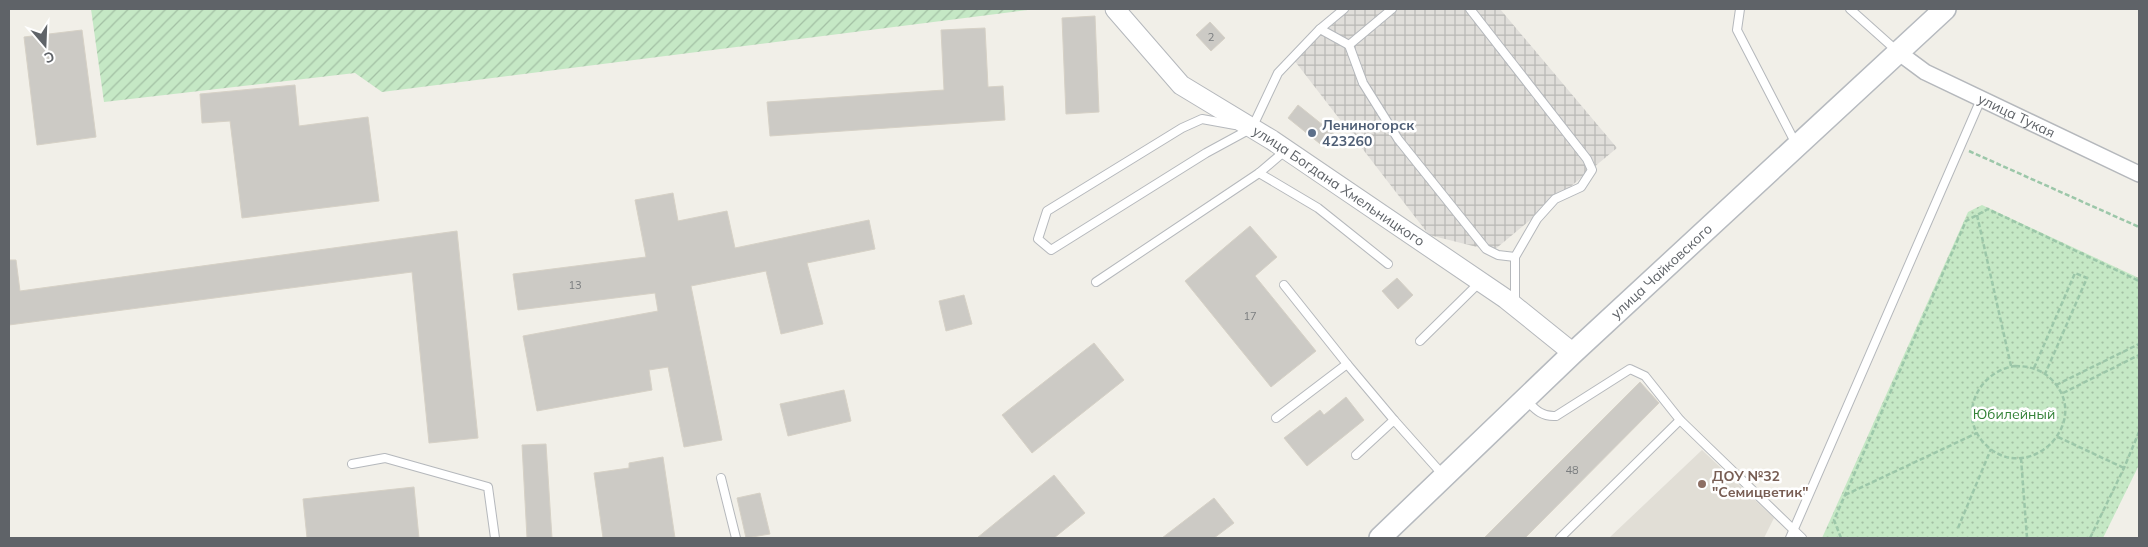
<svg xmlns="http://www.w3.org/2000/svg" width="2148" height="547" viewBox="0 0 2148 547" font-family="Mulish,sans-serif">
  <defs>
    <pattern id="industrial-grid" width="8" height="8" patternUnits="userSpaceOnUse" patternTransform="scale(1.25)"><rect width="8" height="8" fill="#e0deda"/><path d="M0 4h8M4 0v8" fill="none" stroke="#b9b8b5"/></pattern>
    <pattern id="grass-dots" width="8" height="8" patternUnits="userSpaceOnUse" patternTransform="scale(1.25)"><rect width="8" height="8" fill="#c5e8c5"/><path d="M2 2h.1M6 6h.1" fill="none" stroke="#a3c0a4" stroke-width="1.8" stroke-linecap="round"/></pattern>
    <pattern id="garden-furrows" width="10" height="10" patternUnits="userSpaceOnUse" patternTransform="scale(1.25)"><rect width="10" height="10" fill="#c5e8c5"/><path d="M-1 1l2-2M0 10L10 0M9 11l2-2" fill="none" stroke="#a3c0a4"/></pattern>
  </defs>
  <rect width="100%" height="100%" fill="#f1efe8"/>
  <path fill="url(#industrial-grid)" d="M1349,9H1500L1617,148L1493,251L1429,235L1294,60Z"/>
  <path fill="#e1ded6" d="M1702,450L1774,518L1764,538H1609Z"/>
  <path fill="url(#grass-dots)" d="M1982,205L2139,278V465L2103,538H1822L1968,212Z"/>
  <path fill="url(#garden-furrows)" d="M91,9H1035L382,92L355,73L104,102Z"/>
  <g fill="#cccac5" stroke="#d6d1c6">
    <path d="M1095,16L1099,112L1066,114L1062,18Z"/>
    <path d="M1210,22L1225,38L1211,51L1196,35Z"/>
    <path d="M985,28L988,87L1003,86L1005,120L770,136L767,102L944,90L941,30Z"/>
    <path d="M82,30L96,137L37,145L24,37Z"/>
    <path d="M295,85L299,126L368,117L379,201L242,218L230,121L202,123L200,94Z"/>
    <path d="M1298,105L1334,134L1324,147L1288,118Z"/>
    <path d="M673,193L678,221L727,211L735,248L869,220L875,249L807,263L823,324L781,334L766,271L691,286L722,440L684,447L668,367L649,370L652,390L537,411L523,336L658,311L655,293L518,310L513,274L646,257L635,200Z"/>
    <path d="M1250,226L1277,257L1255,276L1316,351L1271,387L1185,281Z"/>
    <path d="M457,231L478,438L429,443L412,272L9,325V260H16L20,291Z"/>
    <path d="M1397,278L1413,295L1398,309L1382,291Z"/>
    <path d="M964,295L972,324L946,331L939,301Z"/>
    <path d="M1094,343L1124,380L1032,453L1002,415Z"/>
    <path d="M1640,382L1659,403L1525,538H1484Z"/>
    <path d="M844,390L851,421L788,436L780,404Z"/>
    <path d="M1346,397L1364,420L1307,466L1284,438L1320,410L1324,415Z"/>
    <path d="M546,444L552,538H527L522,445Z"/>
    <path d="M663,457L675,538H603L594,473L629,468V463Z"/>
    <path d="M1054,475L1085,513L1054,538H977Z"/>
    <path d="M414,487L419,538H307L303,499Z"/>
    <path d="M760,493L770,534L746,538L737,498Z"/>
    <path d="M1214,498L1234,523L1214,538H1162Z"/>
  </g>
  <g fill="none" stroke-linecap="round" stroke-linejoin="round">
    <defs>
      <g id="service">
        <path d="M1470,9L1587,159L1592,170L1581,187L1555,199L1537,219L1515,257V304"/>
        <path d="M1740,9L1737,30L1796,144"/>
        <path d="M1850,9L1897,51"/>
        <path d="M1320,29L1344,9"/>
        <path d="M1349,45L1363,83L1398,139L1486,249L1498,255L1515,257"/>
        <path d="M1235,125L1202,119L1182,128L1047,211L1038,239L1051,250L1206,153L1252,128L1278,73L1320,29L1349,45L1392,9"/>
        <path d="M1259,173L1318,208L1388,264"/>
        <path d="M1096,282L1259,173L1286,150"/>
        <path d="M1284,285L1347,364"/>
        <path d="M1420,341L1480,282"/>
        <path d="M1525,399C1535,409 1541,417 1556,416L1630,369L1645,376L1680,420L1802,538"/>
        <path d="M1276,418L1347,364L1394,420"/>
        <path d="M1356,455L1394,420L1443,475"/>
        <path d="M352,464L385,458L488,487L495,538"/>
        <path d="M721,478L736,538"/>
        <path d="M1560,538L1680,420"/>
        <path d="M1790,538L1981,99"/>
      </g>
      <g id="minor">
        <path id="s1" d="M1898,52L1925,72L2139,174"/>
      </g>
      <g id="tertiary">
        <path id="s2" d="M1115,9L1181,85L1272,140L1506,299L1573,353"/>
      </g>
      <g id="secondary">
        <path id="s3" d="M1380,538L1573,353L1945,9"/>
      </g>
    </defs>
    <use href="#service" stroke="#b5b8bc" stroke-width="10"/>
    <use href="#minor" stroke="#b5b8bc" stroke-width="18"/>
    <use href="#tertiary" stroke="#b5b8bc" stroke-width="21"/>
    <use href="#secondary" stroke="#b6babf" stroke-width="24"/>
    <g stroke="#9cc7a9" stroke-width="2.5" stroke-dasharray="5 2.5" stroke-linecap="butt">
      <path d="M1969,151L2139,227"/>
      <path d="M1977,215L2011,366"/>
      <path d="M2015,366C2030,366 2043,370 2053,381C2093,424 2026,488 1984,443C1957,414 1979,371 2015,366Z"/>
      <path d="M2034,368L2075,273L2087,278L2045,374"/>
      <path d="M2056,385L2139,344"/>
      <path d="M2063,393L2139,355"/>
      <path d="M2058,437L2124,468"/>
      <path d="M2021,458L2027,538"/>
      <path d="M1845,495L1977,433"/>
      <path d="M1958,528L1991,449"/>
      <path d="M1841,538L1834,520L1966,221L1988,209L2139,281"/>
      <path d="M2090,538L2124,468L2139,432"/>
    </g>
    <use href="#service" stroke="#fff" stroke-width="8"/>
    <use href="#minor" stroke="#fff" stroke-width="15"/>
    <use href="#tertiary" stroke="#fff" stroke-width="19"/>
    <use href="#secondary" stroke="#fff" stroke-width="21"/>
  </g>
  <circle fill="#5c6f8a" stroke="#fff" stroke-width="2" cx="1312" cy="133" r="5"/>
  <circle fill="#8d6e63" stroke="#fff" stroke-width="2" cx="1702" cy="484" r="5"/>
  <g text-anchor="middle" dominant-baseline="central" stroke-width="5" stroke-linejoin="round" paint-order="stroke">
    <g font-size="11" fill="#7a7d7f">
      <text x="1211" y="37">2</text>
      <text x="575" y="285">13</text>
      <text x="1250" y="316">17</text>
      <text x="1572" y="470">48</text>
    </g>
    <g font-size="14" fill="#5f6368" stroke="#fff">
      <text stroke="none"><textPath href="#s1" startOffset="135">улица Тукая</textPath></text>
      <text stroke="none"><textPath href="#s2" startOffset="288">улица Богдана Хмельницкого</textPath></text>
      <text stroke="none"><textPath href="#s3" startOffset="388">улица Чайковского</textPath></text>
    </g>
    <g font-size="14" font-weight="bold" fill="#4e5e75" stroke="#fff" text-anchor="start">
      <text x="1322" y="125">Лениногорск<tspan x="1322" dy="16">423260</tspan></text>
    </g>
    <g font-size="14" fill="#348238" stroke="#fff">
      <text x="2014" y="414">Юбилейный</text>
    </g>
    <g font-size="14" font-weight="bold" fill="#785e54" stroke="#fff" text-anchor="start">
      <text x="1712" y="476">ДОУ №32<tspan x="1712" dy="16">"Семицветик"</tspan></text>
    </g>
  </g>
  <rect width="2148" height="547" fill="none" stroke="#5f6368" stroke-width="20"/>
  <g transform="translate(45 45) rotate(161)" stroke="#ffffff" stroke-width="4" paint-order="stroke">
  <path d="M0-4L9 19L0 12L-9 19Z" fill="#5f6368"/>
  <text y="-8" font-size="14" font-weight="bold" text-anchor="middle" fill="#5f6368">С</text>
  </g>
</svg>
